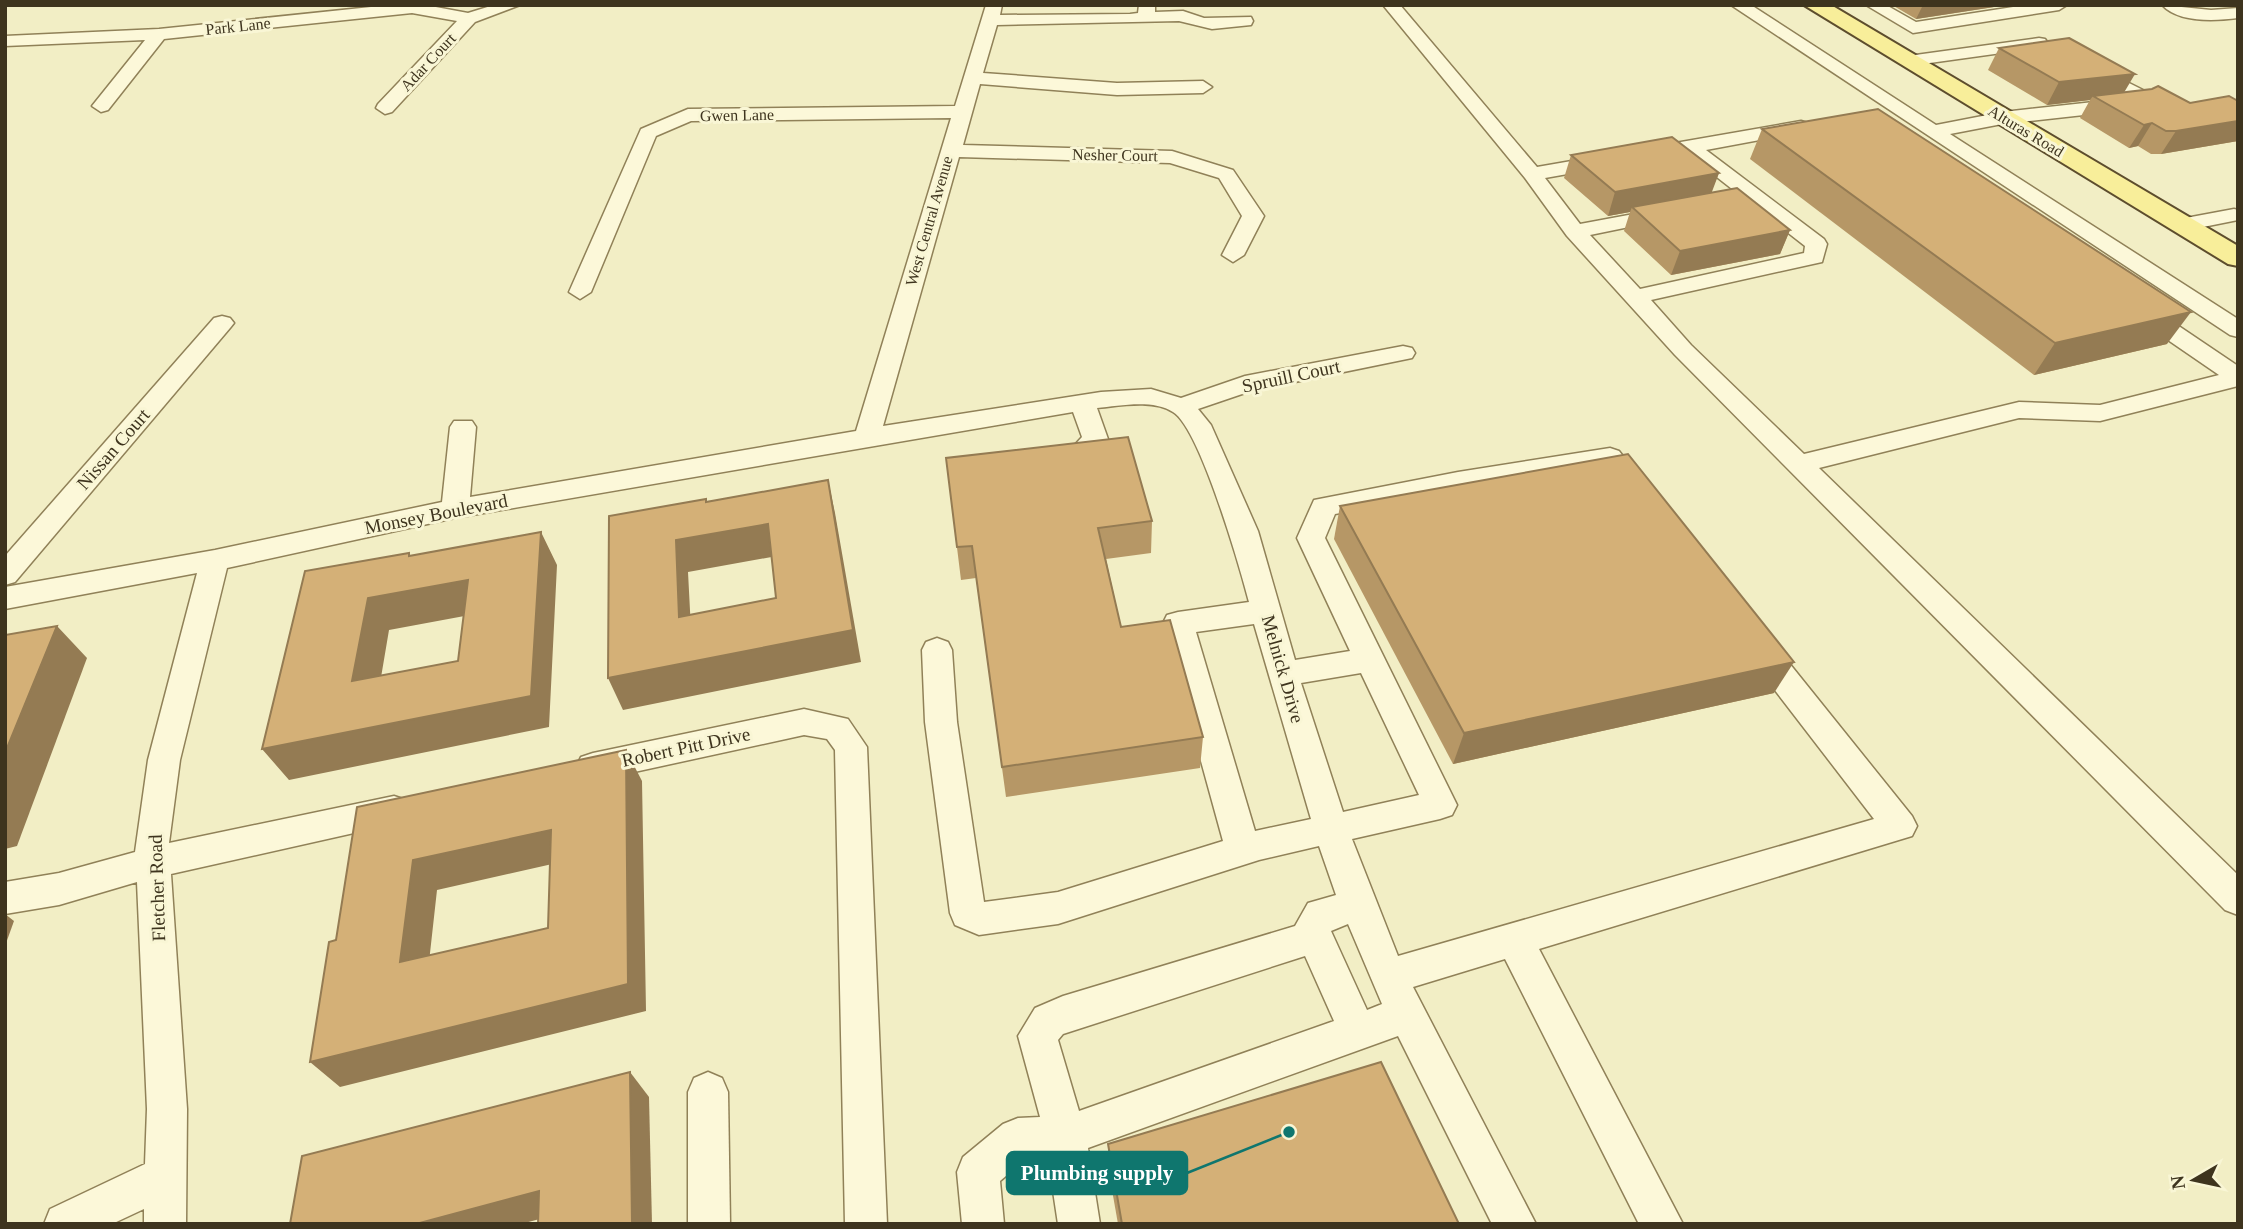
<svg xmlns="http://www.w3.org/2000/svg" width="2243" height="1229" viewBox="0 0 2243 1229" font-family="Georgia,serif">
  <rect width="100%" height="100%" fill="#f2eec5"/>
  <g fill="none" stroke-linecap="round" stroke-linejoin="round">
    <defs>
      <g id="minor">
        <path d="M390,5H425L468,13L494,5H520L475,22L392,112L385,114L376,108L378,104L457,21L412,13L164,39L108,110L101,112L92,106L145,40L5,46V36L159,29Z"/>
        <path d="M986,5H1002L1000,15L1130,14L1138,13L1139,5H1155V12L1183,11L1204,18L1251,17L1253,21L1251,25L1212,29L1179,21L997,25L983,73L1117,83L1203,81L1212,87L1203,93L1117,95L980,84L963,145L1172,151L1233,170L1264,216L1244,255L1233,262L1222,255L1242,216L1219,178L1170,163L959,157L883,426L1101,392L1151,389L1181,398L1245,376L1403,346L1412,348L1415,353L1412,358L1251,391L1198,409L1211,425L1258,531L1295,660L1350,651L1297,538L1314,500L1458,472L1610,448L1619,451L1648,488L1644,494C1622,500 1615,482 1603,467L1335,514L1325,538L1457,805L1452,815L1440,819L1352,839L1398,956L1874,819L1747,654L1743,646L1747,638L1758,634L1769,638L1912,816L1917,826L1912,836L1539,949L1683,1224H1639L1505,959L1413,987L1536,1224H1492L1398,1036L1088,1148L1100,1224H1058L1048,1158L1026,1159L1000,1181L1004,1224H962L957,1172L963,1157L1003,1124L1018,1118L1040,1117L1018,1036L1035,1008L1063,996L1295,926L1308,903L1336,895L1319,846L1259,860L1058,924L979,935L955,925L950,913L925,722L922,650L926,642L937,638L948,642L952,650L957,722L984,902L1058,892L1223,841L1163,623L1167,615L1178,612L1249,602C1240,568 1200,428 1173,412C1153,399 1119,406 1097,408L1108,439C1095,459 1077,474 1053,467L1049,461L1053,455L1069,451L1082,437L1073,412L455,518L227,568L180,760L169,843L394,796L406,800L411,810L406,820L394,824L171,874L187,1109L186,1224H144V1209L112,1224H44L50,1209L145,1164L147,1109L137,882L59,905L5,914V882L59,873L135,852L148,760L197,573L5,609V587L215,550L442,502L450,427L454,421H472L476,427L470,497L856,431L951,118L691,121L656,136L591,292L580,299L569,292L641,129L688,109L955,106ZM1254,624L1311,819L1255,831L1196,632ZM1361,673L1419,795L1343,812L1301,683ZM1348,924L1382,1004L1367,1010L1331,931ZM1305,956L1334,1021L1079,1111L1058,1040L1063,1034Z"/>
        <path d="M1383,5H1400L1537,167L1801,121L1808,123L1811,127L1808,131L1706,150L1824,239L1827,244L1822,262L1651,300L1691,345L1804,454L2019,402L2100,405L2219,375L2133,316L2129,311L2133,306H2149L2238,366V386L2100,421L2019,418L1819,468L2238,875V915L2225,910L1675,355L1567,236L1525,178ZM1686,153L1805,246L1804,253L1640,289L1590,235L1673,218L1677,214L1673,210L1666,208L1580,224L1545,178Z"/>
        <path d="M1731,5H1751L1936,125L2003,112L2130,98L2087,74L2084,70L2093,65L2147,92V103L2138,109L2002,124L1950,134L2238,319V337L2230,335Z"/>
        <path d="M1866,5H1886L1916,22L2026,5H2067L2059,10L1913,33Z"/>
        <path d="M2162,5L2211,10L2238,8V18C2215,21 2179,23 2162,5Z"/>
        <path d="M2039,38L2045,39L2048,43L2045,47L1908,66L1899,61L1908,56Z"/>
        <path d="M2234,209L2238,210V220L2183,231L2172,225L2175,220Z"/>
        <path d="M222,316L230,318L234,323L230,328L15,582L5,585V556L214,318Z"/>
        <path d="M804,709L848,719L867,747L887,1224H845L835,750L827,739L804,735L593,781L581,777L576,767L581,757L593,753Z"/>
        <path d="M708,1072L722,1078L728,1092L730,1224H688V1092L694,1078Z"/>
      </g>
      <path id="major" d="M1804,5H1831L2238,246V266L2228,264Z"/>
    </defs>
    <use href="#minor" stroke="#908158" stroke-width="3"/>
    <use href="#major" stroke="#5d4d2d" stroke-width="4"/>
    <use href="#minor" fill="#fcf8d9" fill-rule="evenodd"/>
    <use href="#major" fill="#f8ee9a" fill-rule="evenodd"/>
  </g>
  <g fill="#b69766">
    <path d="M1892,5H2007L1916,19Z"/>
    <path d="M1999,48L2124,92L2190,103L2238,101V141L2161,154H2151L2138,146L2129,148L2080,118L2090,100L2047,105L1988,70Z"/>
    <path d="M1762,129L2167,344L2034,375L1750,159Z"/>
    <path d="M1571,155L1719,173L1711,192L1790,230L1780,254L1671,275L1624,231L1630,212L1608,216L1564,178Z"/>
    <path d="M946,458L1152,521L1151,553L1106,559L1121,627L1203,737L1200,768L1006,797L976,578L961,580Z"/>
    <path d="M1340,506L1774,693L1453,764L1334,539Z"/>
    <path d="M1108,1144L1459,1224H1118L1108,1167Z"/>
  </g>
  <g fill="#947b53">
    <path d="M1923,5H2007L1916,19Z"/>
    <path d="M2135,74L2122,96H2093L2090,100L2047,105L2059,82Z"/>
    <path d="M2238,121V141L2161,154L2176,131Z"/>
    <path d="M2152,123L2138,146L2129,148L2144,125Z"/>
    <path d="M1719,173L1710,197L1632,207L1630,212L1608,216L1615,192Z"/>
    <path d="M1790,230L1780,254L1671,275L1680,251Z"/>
    <path d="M2191,312L2167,344L2034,375L2055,343Z"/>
    <path d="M828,480L835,513L861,662L623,710L608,678L853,630Z"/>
    <path d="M706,499L717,531L768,524L777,556L688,572L692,649L679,617L676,540Z"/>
    <path d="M541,532L557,565L549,727L289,780L262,749L531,696Z"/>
    <path d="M409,553L429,585L468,580L486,612L389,630L375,713L352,681L368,598L409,556Z"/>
    <path d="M57,626L87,658L17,846L5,849V753Z"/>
    <path d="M1794,662L1774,693L1453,764L1464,733Z"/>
    <path d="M626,750L642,781L646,1011L340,1087L310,1062L628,984Z"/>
    <path d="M551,830L570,860L437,890L426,989L400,962L413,860Z"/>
    <path d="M5,914L14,921L5,946Z"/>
    <path d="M630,1072L649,1097L652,1224H632Z"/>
    <path d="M539,1191L562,1213L521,1224H416Z"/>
  </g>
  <g fill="#d4b077" stroke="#947b53" stroke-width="2" fill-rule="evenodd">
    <path d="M2069,38L2135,74L2059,82L1999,48Z"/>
    <path d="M2158,86L2190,103L2229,96L2238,101V121L2176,131H2166L2152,123L2144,125L2093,96L2152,89Z"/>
    <path d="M1878,109L2191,312L2055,343L1762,129Z"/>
    <path d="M1672,137L1719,173L1615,192L1571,155Z"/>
    <path d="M1737,188L1790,230L1680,251L1632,207Z"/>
    <path d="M1128,437L1152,521L1098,528L1121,627L1170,620L1203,737L1002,767L972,546L957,547L946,458Z"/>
    <path d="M1628,454L1794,662L1464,733L1340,506Z"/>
    <path d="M828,480L853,630L608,678L609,516L706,499V502ZM768,524L776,598L679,617L676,540Z"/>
    <path d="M541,532L531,696L262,749L305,571L409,553V556ZM468,580L458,661L352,681L368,598Z"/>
    <path d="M57,626L5,753V635Z"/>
    <path d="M626,750L628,984L310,1062L329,942L336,940L357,807ZM551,830L548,928L400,962L413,860Z"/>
    <path d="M1381,1062L1459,1224H1122L1108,1144Z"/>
    <path d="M630,1072L632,1224H538L539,1191L416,1224H290L302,1156Z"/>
  </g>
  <g text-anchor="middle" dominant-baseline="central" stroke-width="6" stroke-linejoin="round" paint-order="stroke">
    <g font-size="16" fill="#3e341e" stroke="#f9f6d5">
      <text transform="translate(238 26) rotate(-6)">Park Lane</text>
      <text transform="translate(428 62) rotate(-47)">Adar Court</text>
      <text transform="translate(737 115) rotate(-1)">Gwen Lane</text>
      <text transform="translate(2026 131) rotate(31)">Alturas Road</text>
      <text transform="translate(1115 155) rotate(1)">Nesher Court</text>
      <text transform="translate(929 221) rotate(-74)">West Central Avenue</text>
    </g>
    <g font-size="19" fill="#3e341e" stroke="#f9f6d5">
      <text transform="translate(1291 376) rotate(-12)">Spruill Court</text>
      <text transform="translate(113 449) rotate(-49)">Nissan Court</text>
      <text transform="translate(436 514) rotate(-11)">Monsey Boulevard</text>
      <text transform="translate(1283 669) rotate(74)">Melnick Drive</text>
      <text transform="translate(686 747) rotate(-12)">Robert Pitt Drive</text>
      <text transform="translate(157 888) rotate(-92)">Fletcher Road</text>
    </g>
  </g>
  <path fill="none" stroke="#0f766e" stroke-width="2.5" d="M1289 1132L1187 1173"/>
  <circle fill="#0f766e" stroke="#f9f6d5" stroke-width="2.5" cx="1289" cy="1132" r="7"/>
  <rect fill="#0f766e" stroke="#0f766e" stroke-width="2.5" x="1007" y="1152" width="180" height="42" rx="7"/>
  <g font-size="21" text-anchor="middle" font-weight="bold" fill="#fff">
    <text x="1097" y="1180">Plumbing supply</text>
  </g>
  <rect width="2243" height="1229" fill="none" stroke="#3e341e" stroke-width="14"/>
  <g transform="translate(2194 1180) rotate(261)" stroke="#f9f6d5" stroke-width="5" paint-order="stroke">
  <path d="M0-5L12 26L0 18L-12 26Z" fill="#3e341e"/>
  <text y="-10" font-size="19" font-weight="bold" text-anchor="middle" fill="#3e341e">N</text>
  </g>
</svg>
